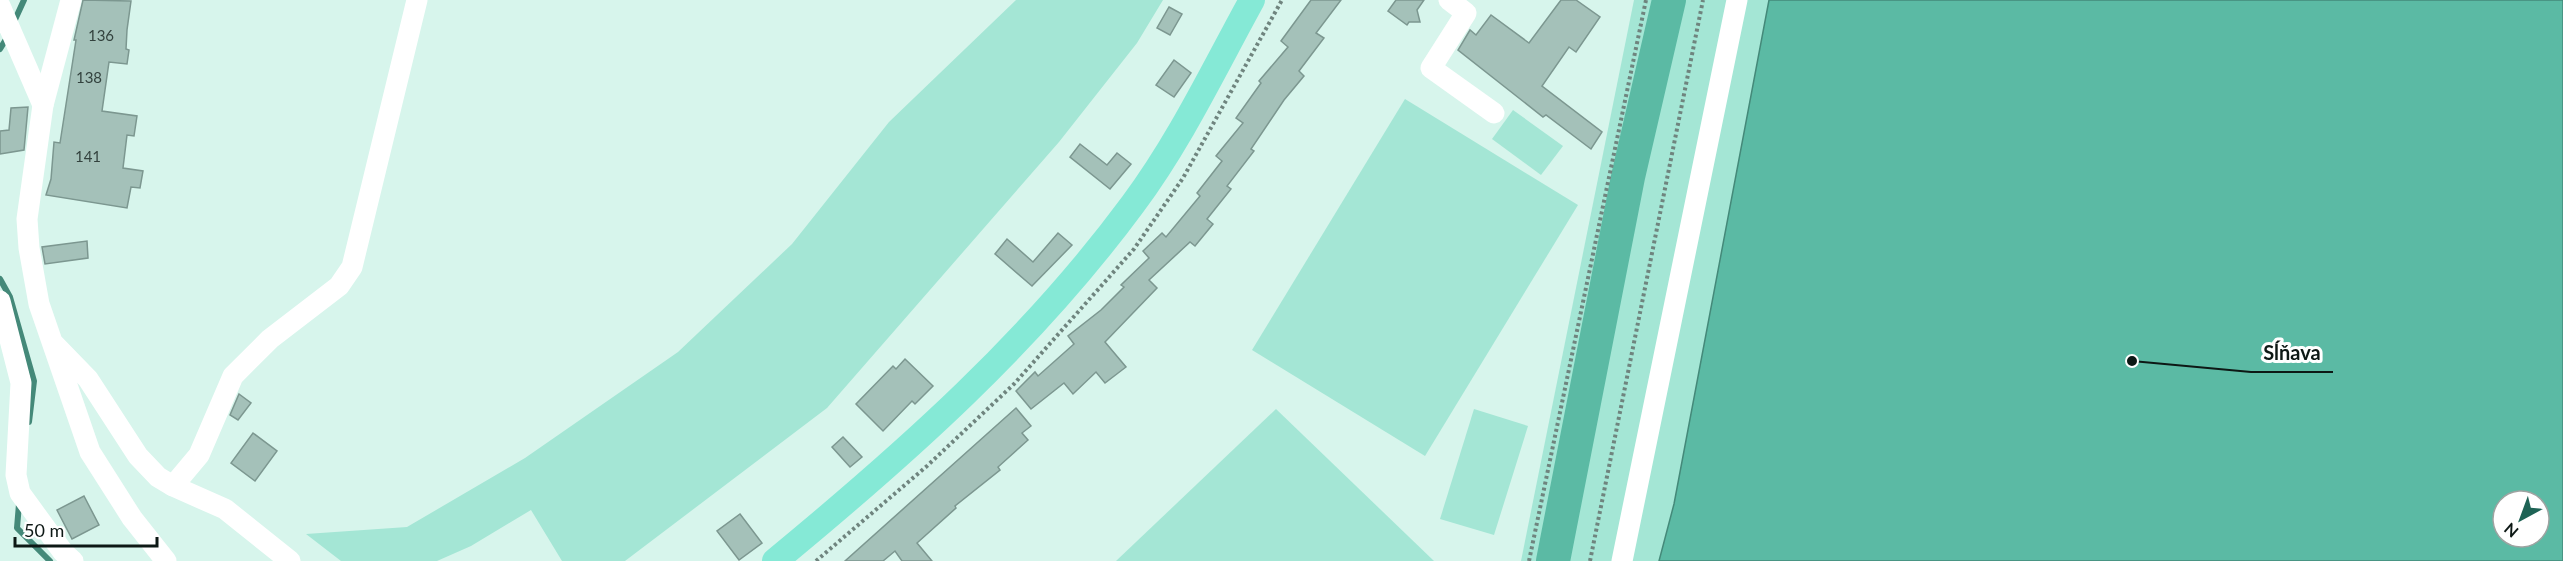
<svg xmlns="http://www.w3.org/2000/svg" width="2563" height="561" viewBox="0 0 2563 561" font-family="Lato,sans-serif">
  <rect width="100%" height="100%" fill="#d7f5ec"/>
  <g fill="#a4e6d5">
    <path d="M1016,0H1163L1137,43L1059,142L827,408L625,561H562L531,510L471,546L437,561H341L306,534L407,527L525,458L678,352L792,244L889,122Z"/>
    <path d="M1634,0H1769L1674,504L1659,561H1521Z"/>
    <path d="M1405,99L1578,205L1425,456L1252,350Z"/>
    <path d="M1513,110L1563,146L1541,175L1492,139Z"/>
    <path d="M1276,409L1434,561H1116Z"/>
    <path d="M1474,409L1528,426L1494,535L1440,519Z"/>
  </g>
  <path fill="#5bbaa4" stroke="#448979" stroke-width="1.5" fill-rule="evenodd" d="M1769,0H2563V561H1659L1674,504ZM2503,501H2539V537H2503Z"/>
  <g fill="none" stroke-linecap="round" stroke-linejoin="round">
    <g stroke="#448979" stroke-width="6">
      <path d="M13,24L24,0"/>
      <path d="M0,49L8,36"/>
      <path d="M0,279L10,297L34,381L29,422"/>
      <path d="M19,504L17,528L50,561"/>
    </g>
    <path stroke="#5bbaa4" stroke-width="34" d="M1553,561L1628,177L1669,0"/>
  </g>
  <g fill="#a4c1b9" stroke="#7c9790" stroke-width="1.5">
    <path d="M83,0L131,1L127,30L126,49L129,50L127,64L109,62L102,111L137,116L134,136L127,135L123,168L143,171L140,188L131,187L127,208L46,195L51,179L54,142L60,143L76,40H74Z"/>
    <path d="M1311,0H1341L1316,33L1324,38L1299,71L1304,76L1284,100L1251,149L1254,151L1227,186L1231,189L1207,219L1213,224L1195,246L1190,242L1149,280L1157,288L1105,342L1126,367L1105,383L1096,372L1073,394L1064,383L1031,409L1016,391L1035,372L1038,376L1074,344L1068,336L1101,310L1124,287L1121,285L1149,258L1143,251L1162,233L1166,237L1200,196L1197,193L1222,161L1216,156L1243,123L1236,118L1261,83L1259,81L1288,47L1281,41Z"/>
    <path d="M1396,0H1424L1417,10L1420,22H1409L1407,25L1388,11Z"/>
    <path d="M1561,0H1576L1600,17L1576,52L1569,47L1542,86L1602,132L1591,149L1546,115L1543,117L1458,50L1470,30L1476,35L1491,15L1529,43Z"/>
    <path d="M1169,7L1182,14L1170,35L1157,28Z"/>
    <path d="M1174,60L1191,73L1174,97L1156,85Z"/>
    <path d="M28,107L24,150L0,154V131L9,130L11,108Z"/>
    <path d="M1080,144L1107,165L1117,153L1131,164L1110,189L1070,157Z"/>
    <path d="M1058,233L1072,245L1032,286L995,254L1007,239L1033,262Z"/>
    <path d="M87,241L88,258L45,264L42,247Z"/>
    <path d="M905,359L933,386L915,404L912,401L883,431L856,404L893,366L896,369Z"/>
    <path d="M239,394L251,403L238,420L230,415Z"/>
    <path d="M1016,408L1031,426L1022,433L1028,440L998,467L1000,470L955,506L956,508L917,543L932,561H902L895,551L883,561H845Z"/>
    <path d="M253,433L277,451L255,481L231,463Z"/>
    <path d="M843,437L862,457L850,467L832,447Z"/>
    <path d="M84,496L99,525L72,539L57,510Z"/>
    <path d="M740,514L762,543L739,560L717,531Z"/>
  </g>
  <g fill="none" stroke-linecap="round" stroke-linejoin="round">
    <g stroke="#6f847e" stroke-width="4" stroke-dasharray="3 3" stroke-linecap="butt">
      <path d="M816,561L927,466L1014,384L1134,249L1183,178L1282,0"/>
      <path d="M1529,561L1646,0"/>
      <path d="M1590,561L1703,0"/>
    </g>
    <g stroke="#fff" stroke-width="21">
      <path d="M71,0L43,105L27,219L29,248L39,304L90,452L132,518L166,561"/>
      <path d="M1449,0L1466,13L1431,68L1494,113"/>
      <path d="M0,6L43,105"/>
      <path d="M0,301L21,383L16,475L20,493L63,552L73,561"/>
      <path d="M55,345L88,379L138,456L158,477L173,486L225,509L290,561"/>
      <path d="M173,486L199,455L233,376L270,339L339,286L352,267L417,0"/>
      <path d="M1622,561L1737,0"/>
    </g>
    <path stroke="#85e9d6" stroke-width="26" d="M775,561C906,453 1032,341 1133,204C1180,141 1214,69 1252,0"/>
  </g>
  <g text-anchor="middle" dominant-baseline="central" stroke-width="6" stroke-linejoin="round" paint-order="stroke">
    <g font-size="15" fill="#33423e">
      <text x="101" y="35">136</text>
      <text x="89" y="77">138</text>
      <text x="88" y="156">141</text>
    </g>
  </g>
  <path fill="none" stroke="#0d1815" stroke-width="2" d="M2132 361L2251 372H2333"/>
  <circle fill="#0d1815" stroke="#fff" stroke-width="2" cx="2132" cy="361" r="6"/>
  <g font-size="20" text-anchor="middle" font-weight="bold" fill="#0d1815" stroke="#fff" stroke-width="6" stroke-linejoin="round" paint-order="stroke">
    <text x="2292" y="360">Sĺňava</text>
  </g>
  <g transform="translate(2521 519) rotate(221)"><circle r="28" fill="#ffffff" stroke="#9ea3a1" stroke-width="1.5"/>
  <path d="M0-4.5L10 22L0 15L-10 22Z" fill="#1e6355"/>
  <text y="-9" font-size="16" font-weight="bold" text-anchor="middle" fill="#0d1815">N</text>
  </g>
  <path d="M15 537v9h142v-9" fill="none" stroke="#0d1815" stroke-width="3"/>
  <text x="24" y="537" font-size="18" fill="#0d1815" stroke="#ffffff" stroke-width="4.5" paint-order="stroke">50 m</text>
</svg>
